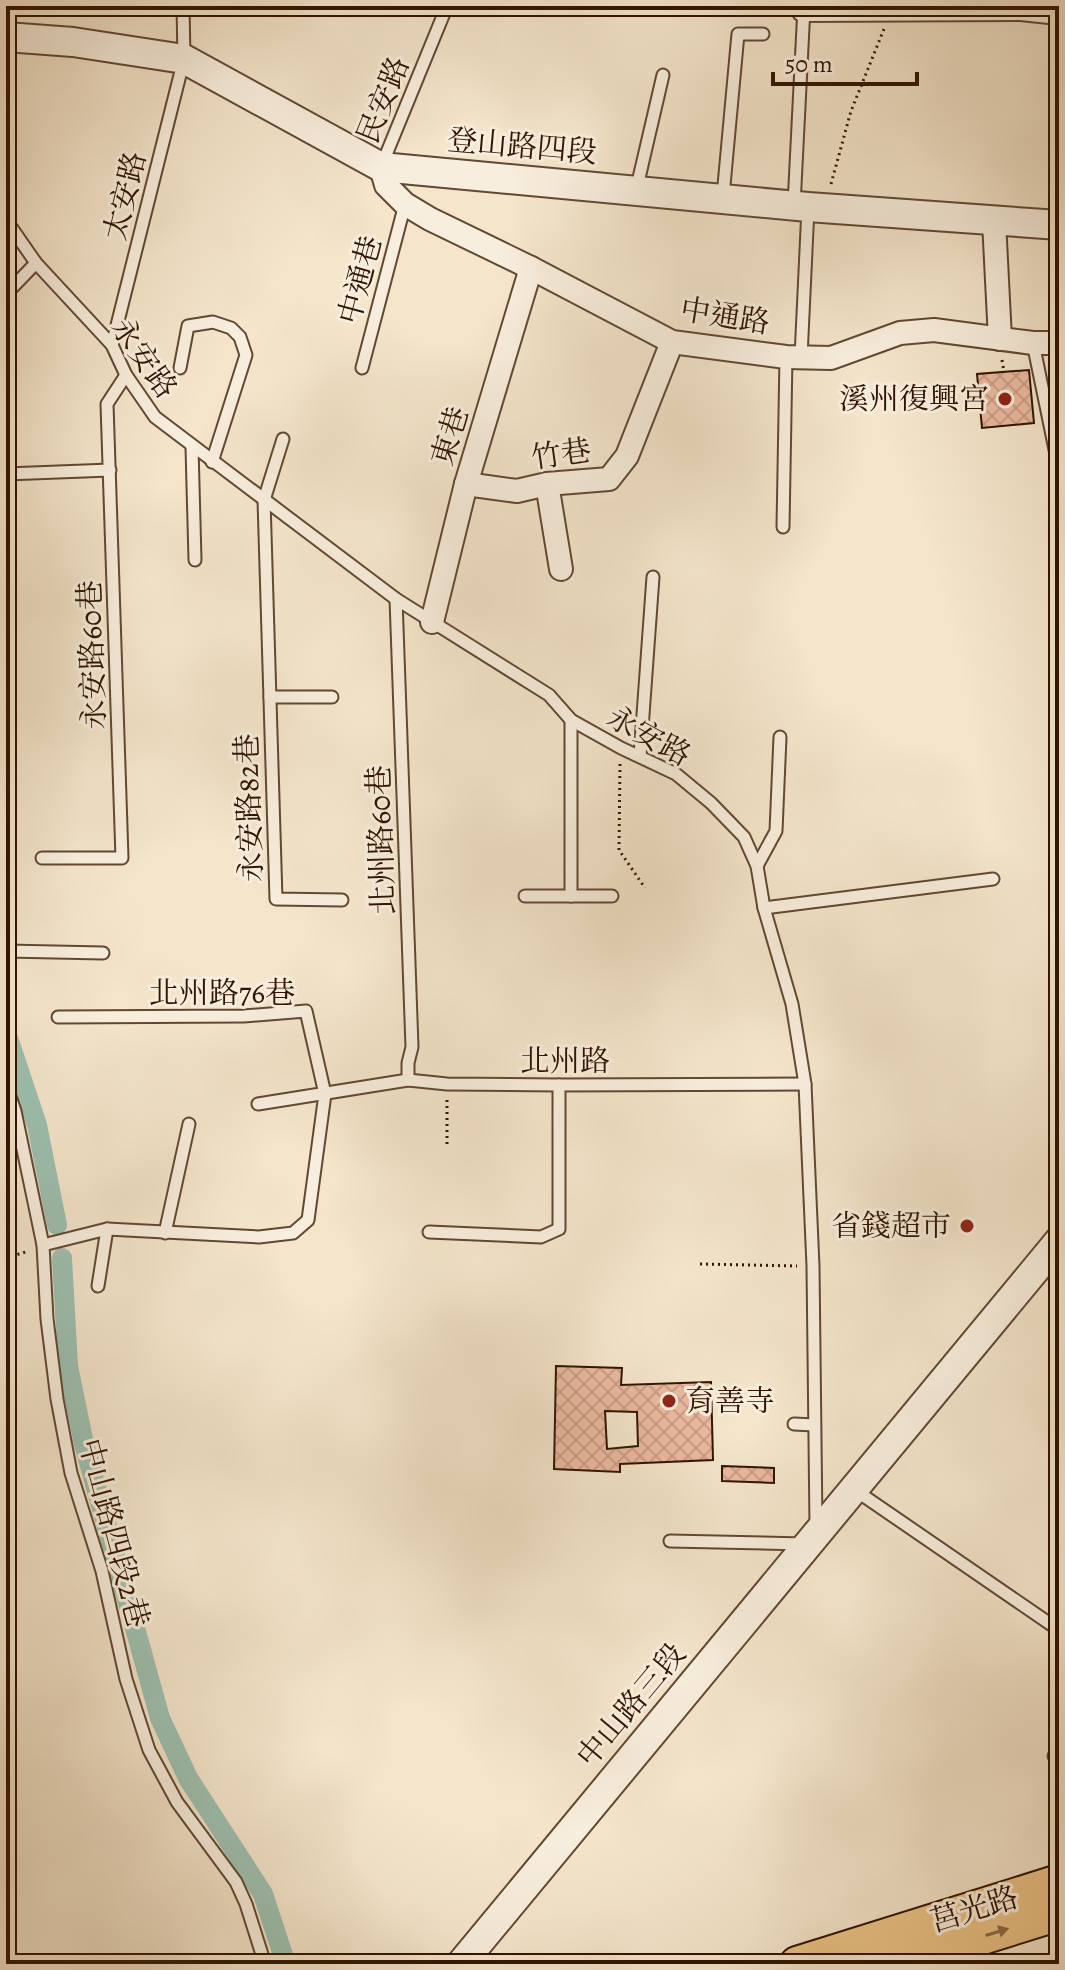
<svg xmlns="http://www.w3.org/2000/svg" width="1065" height="1970" viewBox="0 0 1065 1970" font-family="Alegreya,'Noto Serif TC',serif">
  <defs>
    <pattern id="building-cross-hatch" width="8" height="8" patternUnits="userSpaceOnUse" patternTransform="scale(2)"><rect width="8" height="8" fill="#ebb99f"/><path d="M0 0l8 8M0 8l8-8" fill="none" stroke="#ca9e87"/></pattern>
  </defs>
  <rect width="100%" height="100%" fill="#f4e5cb"/>
  <filter id="stains"><feTurbulence type="fractalNoise" baseFrequency=".0025" numOctaves="4"/><feColorMatrix values="0 0 0 0 .2 0 0 0 0 .09 0 0 0 0 .02 0 0 0 .5 -.17"/></filter>
  <radialGradient id="worn" r=".72"><stop offset=".6" stop-color="#630" stop-opacity="0"/><stop offset="1" stop-color="#630" stop-opacity=".3"/></radialGradient>
  <g fill="none" stroke-linecap="round" stroke-linejoin="round">
    <g stroke="#9dc0b0" stroke-width="20">
      <path d="M6,1032L37,1125L57,1225"/>
      <path d="M62,1258L68,1366L84,1444L160,1718L188,1778L263,1894L286,1964"/>
    </g>
  </g>
  <g fill="url(#building-cross-hatch)" stroke="#301400" stroke-width="2" fill-rule="evenodd">
    <path d="M1029,370L1034,423L982,428L977,374Z"/>
    <path d="M556,1366L622,1368L621,1385L711,1382L713,1460L620,1464V1472L554,1469ZM605,1411L637,1412L638,1446L607,1449Z"/>
    <path d="M722,1466L774,1468V1483L722,1481Z"/>
  </g>
  <g fill="none" stroke-linecap="round" stroke-linejoin="round">
    <defs>
      <g id="service">
        <path d="M381,167L447,6"/>
        <path d="M636,191L663,75"/>
        <path d="M723,196L738,34H763"/>
        <path d="M794,205L804,7"/>
        <path d="M6,220L36,263L112,345L126,375L155,417L396,599L549,695L571,720L621,748L676,774L711,803L744,837L757,866L764,908L792,1004L805,1084L813,1266L816,1526"/>
        <path d="M6,294L36,263"/>
        <path d="M1033,343L1059,469"/>
        <path d="M112,345L184,59L183,6"/>
        <path d="M801,357L808,208"/>
        <path d="M180,368L188,326L213,322L231,328L240,337L246,355L212,462"/>
        <path d="M362,368L405,204"/>
        <path d="M283,439L264,500L276,899L342,900"/>
        <path d="M192,447L195,560"/>
        <path d="M6,474L110,470"/>
        <path d="M783,527L786,357"/>
        <path d="M396,599L412,1047L408,1063V1080"/>
        <path d="M270,697H332"/>
        <path d="M640,756L653,577"/>
        <path d="M42,858H122L107,404L126,375"/>
        <path d="M757,866L776,831L780,737"/>
        <path d="M525,896H571V720"/>
        <path d="M571,896H612"/>
        <path d="M764,908L993,879"/>
        <path d="M6,951L103,953"/>
        <path d="M6,1085L15,1111L43,1245L47,1319L57,1399L71,1473L102,1571L126,1679L149,1750L177,1802L236,1882L246,1904L265,1964"/>
        <path d="M258,1104L408,1080L447,1084L559,1085L805,1084"/>
        <path d="M429,1232L541,1237L559,1229V1085"/>
        <path d="M165,1233L189,1124"/>
        <path d="M43,1245L107,1229L259,1237L293,1233L308,1220L325,1094L306,1011L244,1016L58,1017"/>
        <path d="M98,1286L107,1229"/>
        <path d="M794,1424L814,1425"/>
        <path d="M855,1490L1059,1630"/>
        <path d="M670,1541L805,1544"/>
        <path d="M1054,1756H1059"/>
      </g>
      <g id="minor">
        <path d="M803,10L1021,9L1059,13"/>
        <path d="M381,167L386,185L405,204L430,219L531,268L672,342L786,357L831,358L900,333L934,330L1033,343H1059"/>
        <path d="M994,221L1000,339"/>
        <path d="M466,484L517,491L547,484L609,479L627,456L672,342"/>
        <path d="M547,484L561,569"/>
        <path d="M432,622L466,484L531,268"/>
      </g>
      <g id="tertiary">
        <path d="M6,37L73,42L184,59L381,167L808,207L1059,225"/>
        <path d="M461,1964L1059,1241"/>
      </g>
      <g id="primary">
        <path d="M797,1964L1059,1882"/>
        <path d="M896,1964L1059,1913"/>
      </g>
    </defs>
    <use href="#service" stroke="#614833" stroke-width="15"/>
    <use href="#minor" stroke="#614833" stroke-width="26"/>
    <use href="#tertiary" stroke="#614833" stroke-width="32"/>
    <use href="#primary" stroke="#301400" stroke-width="38"/>
    <g stroke="#301400" stroke-width="3" stroke-dasharray="2 4" stroke-linecap="butt">
      <path d="M831,184L851,111L884,29"/>
      <path d="M1002,360L1004,372"/>
      <path d="M620,764L619,850L645,888"/>
      <path d="M447,1100V1147"/>
      <path d="M6,1258L29,1251"/>
      <path d="M700,1264L797,1266"/>
    </g>
    <use href="#service" stroke="#f8eedd" stroke-width="11"/>
    <use href="#minor" stroke="#f8eedd" stroke-width="22"/>
    <use href="#tertiary" stroke="#f8eedd" stroke-width="28"/>
    <use href="#primary" stroke="#eac286" stroke-width="34"/>
  </g>
  <defs><path id="oneway-solid" d="M-6-.8H1V-3.2L6.5 0L1 3.2V.8H-6Z" transform="scale(2)"/></defs>
  <use fill="#8d6b43" href="#oneway-solid" transform="translate(997 1932) rotate(-17)"/>
  <g fill="#8f2418" stroke="#f8eedd" stroke-width="3">
    <circle cx="1005" cy="399" r="8"/>
    <circle cx="967" cy="1226" r="8"/>
    <circle cx="669" cy="1401" r="8"/>
  </g>
  <g text-anchor="middle" dominant-baseline="central" stroke-width="6" stroke-linejoin="round" paint-order="stroke">
    <g font-size="30" fill="#301400" stroke="#f8eedd">
      <text transform="translate(383 100) rotate(-68)">民安路</text>
      <text transform="translate(522 146) rotate(5)">登山路四段</text>
      <text transform="translate(125 196) rotate(-76)">太安路</text>
      <text transform="translate(360 280) rotate(-75)">中通巷</text>
      <text transform="translate(725 316) rotate(9)">中通路</text>
      <text transform="translate(144 358) rotate(55)">永安路</text>
      <text transform="translate(450 436) rotate(-73)">東巷</text>
      <text transform="translate(561 454) rotate(-8)">竹巷</text>
      <text transform="translate(92 655) rotate(-92)">永安路60巷</text>
      <text transform="translate(649 736) rotate(29)">永安路</text>
      <text transform="translate(249 808) rotate(-92)">永安路82巷</text>
      <text transform="translate(381 840) rotate(-92)">北州路60巷</text>
      <text x="222" y="993">北州路76巷</text>
      <text x="565" y="1061">北州路</text>
      <text transform="translate(114 1533) rotate(75)">中山路四段2巷</text>
      <text transform="translate(631 1705) rotate(-50)">中山路三段</text>
      <text transform="translate(974 1909) rotate(-17)">莒光路</text>
    </g>
    <g font-size="30" fill="#301400" stroke="#f8eedd" text-anchor="end">
      <text x="989" y="399">溪州復興宮</text>
      <text x="951" y="1226">省錢超市</text>
      <text x="685" y="1401" text-anchor="start">育善寺</text>
    </g>
  </g>
  <rect width="1065" height="1970" fill="none" stroke="#f4e5cb" stroke-width="32"/>
  <rect x="8" y="8" width="1049" height="1954" fill="none" stroke="#301400" stroke-width="4"/>
  <rect x="16" y="16" width="1033" height="1938" fill="none" stroke="#301400" stroke-width="2"/>
  <path d="M773 72v12h144v-12" fill="none" stroke="#301400" stroke-width="4"/>
  <text x="785" y="72" font-size="24" fill="#301400" stroke="#f8eedd" stroke-width="6" paint-order="stroke">50 m</text>
  <rect width="100%" height="100%" filter="url(#stains)"/>
  <rect width="100%" height="100%" fill="url(#worn)"/>
</svg>
